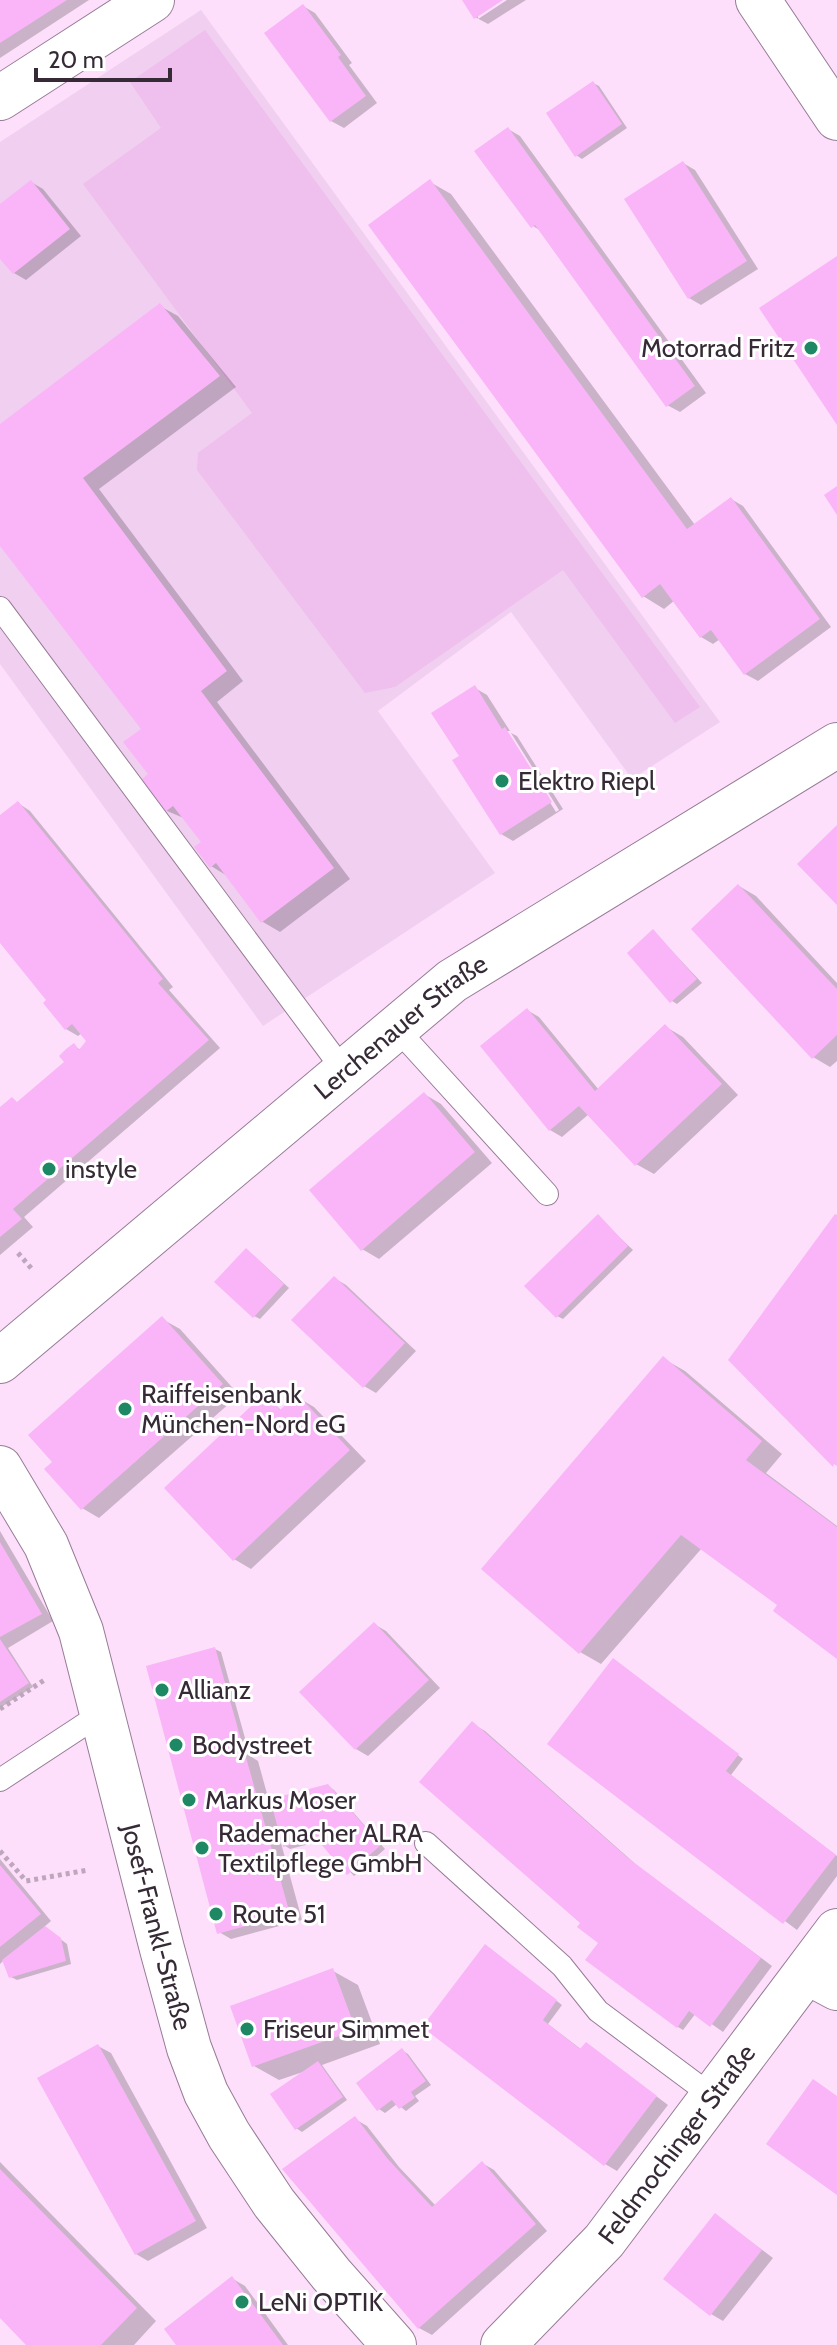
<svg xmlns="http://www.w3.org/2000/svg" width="837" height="2345" viewBox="0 0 837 2345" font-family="Cabin,sans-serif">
  <rect width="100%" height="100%" fill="#fddffb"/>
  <path fill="#f1cff0" d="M201,10L720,722L632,779L511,612L378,711L495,873L263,1026L0,664V142Z"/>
  <path fill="#efbfee" d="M205,30L700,707L675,723L563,570L395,687L365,693L197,470L198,453L252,413L83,184L161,128L130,82Z"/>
  <g fill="#0003">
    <path d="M0,0H89L0,58Z"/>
    <path d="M464,0H500L478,14V19L507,0H526L488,24L475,17Z"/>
    <path d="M303,6L315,13L352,63L349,65L377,103L344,128L331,121Z"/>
    <path d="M593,83L599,86L627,128L582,159L576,155Z"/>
    <path d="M508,129L520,136L706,393L680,412L667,405L541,231L533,226Z"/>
    <path d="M683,163L695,170L758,269L701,305L689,298Z"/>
    <path d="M31,182L43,189L81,236L26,280L14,273L0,255V207Z"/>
    <path d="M430,182L451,194L695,525L731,499L743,506L831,627L758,681L745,674L720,639L713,644L701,637L675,600L664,609L643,596Z"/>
    <path d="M160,306L178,316L236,387L99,489L243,681L217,702L350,879L280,932L263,922L229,877L211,866L204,842L186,819L167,811L150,774L144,729L0,542V426Z"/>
    <path d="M475,688L487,695L510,731H505L556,812L559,810L511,733L517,736L563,809L513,841L501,834Z"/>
    <path d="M18,803L30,811L173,987L169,990L220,1048L24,1217L33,1227L0,1255V1110L19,1103L67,1062L74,1046L81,1050L88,1041L82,1033L78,1036L66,1029L49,1000L0,940V818Z"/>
    <path d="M739,886L756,896L837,983V1061L830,1067L813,1057Z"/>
    <path d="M654,932L702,983L677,1004L672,1001Z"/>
    <path d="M527,1010L539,1017L599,1090L666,1027L683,1037L738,1095L654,1174L636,1164L589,1114L562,1137L550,1130Z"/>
    <path d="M424,1094L441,1104L492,1163L379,1259L362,1249Z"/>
    <path d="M598,1217L633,1250L563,1319L557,1316Z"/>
    <path d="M252,1254L289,1288L260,1319L254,1316Z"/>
    <path d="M334,1278L346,1285L416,1351L376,1393L364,1386Z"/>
    <path d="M162,1319L180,1329L239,1395L99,1518L82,1508Z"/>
    <path d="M664,1359L685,1371L782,1454L766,1473L837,1526V1657L779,1605L702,1548L601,1664L580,1652Z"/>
    <path d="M265,1395L282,1411L297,1397L314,1407L366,1461L251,1569L234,1559Z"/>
    <path d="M0,1531L53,1621L8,1648L33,1687L0,1708Z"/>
    <path d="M374,1624L386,1631L440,1688L368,1756L356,1749Z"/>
    <path d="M215,1649L221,1652L250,1756L258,1761L269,1801L328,1786L334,1790L385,1849L354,1876L321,1841L290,1849L281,1843L302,1920L231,1939L219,1932Z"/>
    <path d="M619,1664L743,1759L731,1775L837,1856V1876L797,1930L550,1744Z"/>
    <path d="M473,1724L485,1731L640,1868L772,1966L723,2032L696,2013L683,2030L678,2027L582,1923Z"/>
    <path d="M0,1859L51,1921L44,1927L67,1944L71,1964L17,1980L11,1977L4,1960L0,1964Z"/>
    <path d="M491,1950L562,2005L548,2024L582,2050L598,2052L668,2105L617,2171L605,2164Z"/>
    <path d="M333,1971L358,1985L380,2044L322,2065L347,2100L302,2132L296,2128L306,2071L279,2080L254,2066Z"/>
    <path d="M98,2046L111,2053L207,2228L148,2261L136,2254Z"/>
    <path d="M403,2051L408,2054L431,2085L415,2096L419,2101L406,2111L397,2104L385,2113L379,2109Z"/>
    <path d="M355,2119L367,2126L399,2167L436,2206L482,2163L494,2170L547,2231L432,2335L419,2328L285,2170Z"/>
    <path d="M0,2162L156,2321L134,2345H29L0,2315Z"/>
    <path d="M715,2215L773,2258L723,2321L711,2314Z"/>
    <path d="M233,2279L245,2286L288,2345H179Z"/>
  </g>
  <g fill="#f9b5f7">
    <path d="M0,0H67L0,43Z"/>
    <path d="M462,0H503L474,19Z"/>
    <path d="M303,4L341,55L338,57L366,96L330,122L264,33Z"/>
    <path d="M593,81L622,124L575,157L546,113Z"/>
    <path d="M508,127L695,386L666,407L535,225L531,228L474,151Z"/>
    <path d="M683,161L747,261L688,299L624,199Z"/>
    <path d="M430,179L687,529L731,497L820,619L744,675L711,630L700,638L660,584L642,598L368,225Z"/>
    <path d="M31,180L70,229L13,274L0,259V204Z"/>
    <path d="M837,256V425L759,308Z"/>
    <path d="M160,303L220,376L83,478L227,671L201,691L334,868L261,923L216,863L210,868L194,847L201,842L173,806L165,812L141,780L148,774L123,742L141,729L0,546V424Z"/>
    <path d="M837,486V515L824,495Z"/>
    <path d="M475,685L502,729L505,727L552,802L500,835L452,760L459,756L431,713Z"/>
    <path d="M18,801L163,979L158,983L209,1040L13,1209L22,1219L0,1237V1107L12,1097L17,1102L64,1062L59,1056L66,1049L74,1043L79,1050L86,1041L72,1024L65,1030L43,1003L46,1000L0,943V815Z"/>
    <path d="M837,825V905L797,864Z"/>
    <path d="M738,884L837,989V1035L812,1059L691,929Z"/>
    <path d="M653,929L697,979L670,1003L627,953Z"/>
    <path d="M527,1008L595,1091L665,1024L722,1084L635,1166L579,1106L549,1131L480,1046Z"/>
    <path d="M424,1092L475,1152L361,1251L309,1190Z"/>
    <path d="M598,1214L628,1246L556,1318L524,1286Z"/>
    <path d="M835,1214L837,1215V1466L834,1464L833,1467L728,1360Z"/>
    <path d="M246,1248L284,1284L253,1318L214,1282Z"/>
    <path d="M334,1276L405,1343L363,1388L291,1320Z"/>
    <path d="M162,1316L223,1384L81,1510L44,1469L52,1462L28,1435Z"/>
    <path d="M663,1356L762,1441L746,1460L837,1527V1659L773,1611L777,1605L681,1535L579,1654L481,1569Z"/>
    <path d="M265,1393L280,1410L297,1394L350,1450L233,1561L164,1488Z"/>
    <path d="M0,1542L42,1614L0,1637Z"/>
    <path d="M374,1622L429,1680L355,1750L299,1692Z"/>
    <path d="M0,1639L29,1683L0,1702Z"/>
    <path d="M215,1647L290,1914L217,1934L146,1666Z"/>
    <path d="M613,1658L739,1754L726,1771L836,1855L783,1924L547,1744Z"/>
    <path d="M472,1721L628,1858L761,1958L710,2027L689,2011L677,2028L585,1960L598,1943L577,1927L580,1923L419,1782Z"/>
    <path d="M328,1784L381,1845L347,1875L316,1838L283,1847L270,1799Z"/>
    <path d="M0,1865L41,1914L0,1947Z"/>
    <path d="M45,1926L61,1938L66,1961L9,1978L2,1960Z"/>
    <path d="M485,1944L557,2000L543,2020L580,2049L586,2042L657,2096L604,2166L422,2027Z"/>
    <path d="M333,1968L356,2030L252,2067L230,2006Z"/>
    <path d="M98,2044L196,2221L135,2255L37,2078Z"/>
    <path d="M402,2048L426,2081L411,2092L415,2098L399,2109L392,2100L377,2111L356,2083Z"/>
    <path d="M318,2061L343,2097L295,2130L270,2094Z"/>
    <path d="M813,2079L837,2096V2195L766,2144Z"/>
    <path d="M355,2116L387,2158L432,2207L482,2161L536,2224L418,2329L282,2169Z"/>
    <path d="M0,2169L137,2308L101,2345H26L0,2318Z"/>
    <path d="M715,2213L762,2250L710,2316L663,2279Z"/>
    <path d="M232,2276L283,2345H176L164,2329Z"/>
  </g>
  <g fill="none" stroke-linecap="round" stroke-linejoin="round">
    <defs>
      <g id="service">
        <path d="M0,608L344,1071"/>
        <path d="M396,1028L547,1194"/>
        <path d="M0,1780L102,1713"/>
        <path d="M426,1843L562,1966L598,2011L712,2096"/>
      </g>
      <g id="minor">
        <path d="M758,0L837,118"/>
        <path d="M0,98L152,0"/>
        <path d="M807,1972L837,1988"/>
      </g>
      <g id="secondary">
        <path id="s1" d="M0,1361L452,981L837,745"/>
        <path id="s2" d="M0,1468L46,1545L81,1631L162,1949L189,2048L206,2093L229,2135L274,2203L331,2274L394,2345"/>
        <path id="s3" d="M503,2345L604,2241L837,1931"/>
      </g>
    </defs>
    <use href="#service" stroke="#977c96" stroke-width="24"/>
    <use href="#minor" stroke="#977c96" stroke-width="46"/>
    <use href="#secondary" stroke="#977c96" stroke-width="46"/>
    <g stroke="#bea6bc" stroke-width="5" stroke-dasharray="4 4" stroke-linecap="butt">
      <path d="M18,1253L32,1269"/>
      <path d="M0,1709L46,1679"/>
      <path d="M0,1851L26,1881L88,1870"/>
    </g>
    <use href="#service" stroke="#fff" stroke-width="22"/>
    <use href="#minor" stroke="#fff" stroke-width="44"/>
    <use href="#secondary" stroke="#fff" stroke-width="44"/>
  </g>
  <g fill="#1e8865" stroke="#fff" stroke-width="3">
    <circle cx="811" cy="348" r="8"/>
    <circle cx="502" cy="781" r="8"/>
    <circle cx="49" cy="1169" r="8"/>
    <circle cx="125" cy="1409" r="8"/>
    <circle cx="162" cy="1690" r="8"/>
    <circle cx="176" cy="1745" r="8"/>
    <circle cx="189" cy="1800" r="8"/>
    <circle cx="202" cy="1848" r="8"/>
    <circle cx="216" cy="1914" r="8"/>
    <circle cx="247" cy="2029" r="8"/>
    <circle cx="242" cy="2302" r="8"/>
  </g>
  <g text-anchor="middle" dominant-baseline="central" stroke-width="6" stroke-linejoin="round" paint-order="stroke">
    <g font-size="26" fill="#352a35" stroke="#fff" text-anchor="start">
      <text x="795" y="348" text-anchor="end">Motorrad Fritz</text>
      <text x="518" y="781">Elektro Riepl</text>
      <text x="65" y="1169">instyle</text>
      <text x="141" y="1394">Raiffeisenbank<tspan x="141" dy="30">München-Nord eG</tspan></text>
      <text x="178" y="1690">Allianz</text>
      <text x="192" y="1745">Bodystreet</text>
      <text x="205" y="1800">Markus Moser</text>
      <text x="218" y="1833">Rademacher ALRA<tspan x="218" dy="30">Textilpflege GmbH</tspan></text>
      <text x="232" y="1914">Route 51</text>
      <text x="263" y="2029">Friseur Simmet</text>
      <text x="258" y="2302">LeNi OPTIK</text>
    </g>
    <g font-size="26" fill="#352a35" stroke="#fff">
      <text stroke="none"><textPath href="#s1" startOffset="522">Lerchenauer Straße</textPath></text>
      <text stroke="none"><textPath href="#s2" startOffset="488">Josef-Frankl-Straße</textPath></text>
      <text stroke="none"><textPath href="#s3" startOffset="266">Feldmochinger Straße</textPath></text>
    </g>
  </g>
  <path d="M36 68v12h134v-12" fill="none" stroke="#352a35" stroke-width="4"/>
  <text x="48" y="68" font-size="24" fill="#352a35" stroke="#ffffff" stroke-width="6" paint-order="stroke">20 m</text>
</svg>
